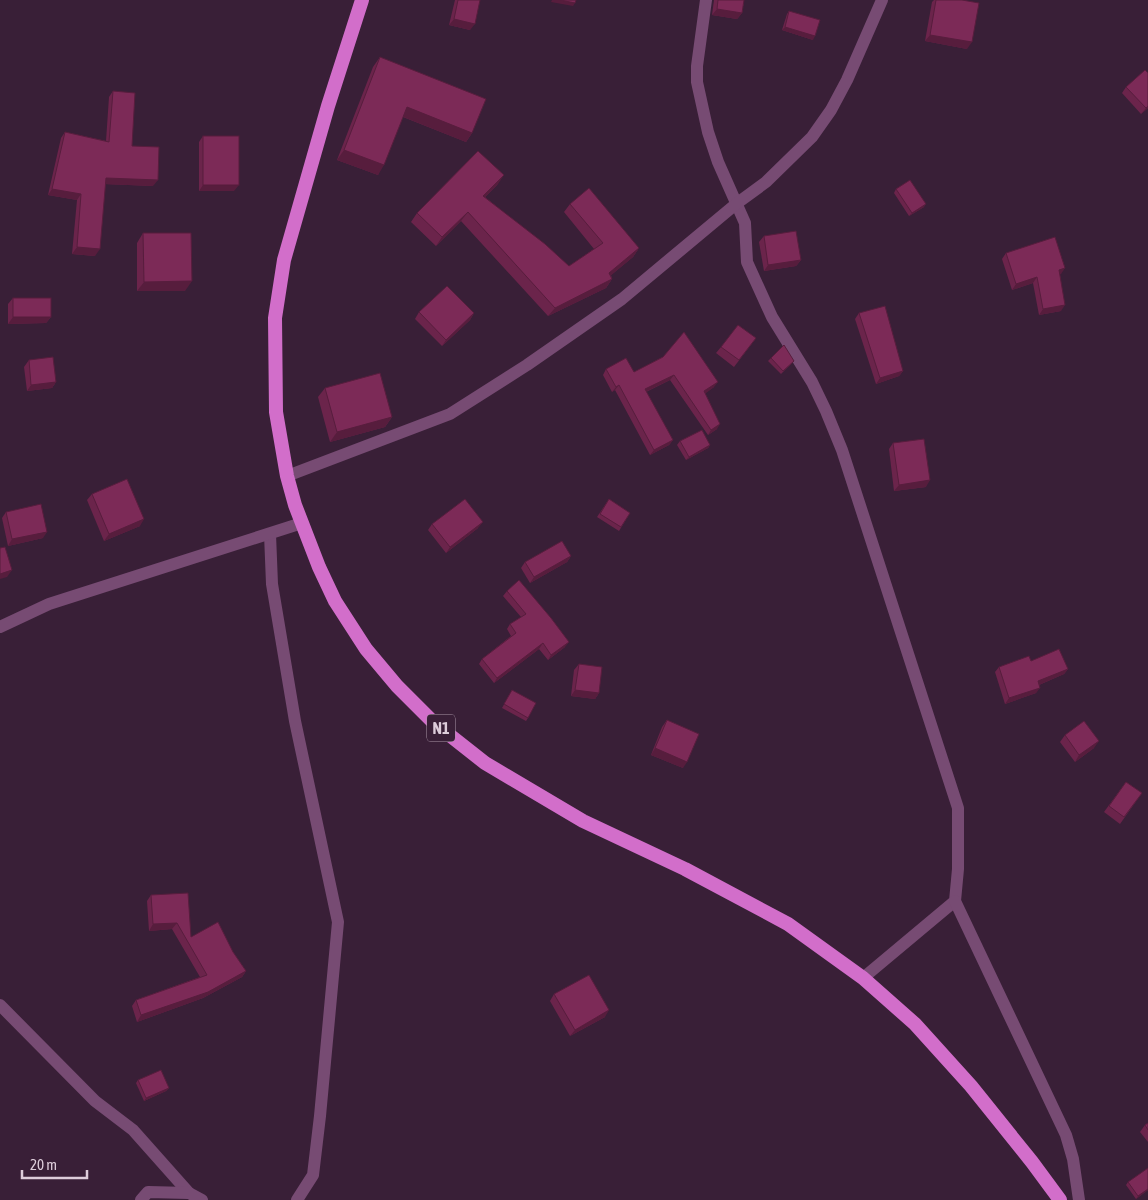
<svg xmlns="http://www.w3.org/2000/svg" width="1148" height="1200" viewBox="0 0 1148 1200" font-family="'Asap Condensed',sans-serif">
  <rect width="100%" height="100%" fill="#391f37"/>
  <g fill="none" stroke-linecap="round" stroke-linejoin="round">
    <g stroke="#774b73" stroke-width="12">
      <path d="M706,0L697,66V82L708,132L718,162L745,223L747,262L772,317L812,382L826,411L842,450L958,808V869L955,901L863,978"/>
      <path d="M287,476L450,414L527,365L622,299L736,204L766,182L812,137L831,110L847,80L882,0"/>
      <path d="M270,534L272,584L295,721L338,922L320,1116L313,1175L297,1200"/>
      <path d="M0,627L49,604L302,523"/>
      <path d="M955,901L1066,1135L1073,1159L1079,1200"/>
      <path d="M0,1005L95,1101L133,1130L189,1193"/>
      <path d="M141,1200L148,1192L189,1193L202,1200"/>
    </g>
    <path stroke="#d26eca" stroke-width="14" d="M362,0L328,106L284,260L275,318L276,412L287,476L295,505L319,567L335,601L366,649L397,686L433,722L485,763L583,821L685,869L788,924L863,978L915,1024L971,1086L1032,1162L1060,1200"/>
  </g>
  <g fill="#6b244b">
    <path d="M455,0H480L470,30L449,25Z"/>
    <path d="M714,0H744L742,13L737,19L712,15Z"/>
    <path d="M934,0H962L967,49L925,41L932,2Z"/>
    <path d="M789,11L813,40L782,30L787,14Z"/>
    <path d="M380,57L472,133L466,142L403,117L378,175L337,160L373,67Z"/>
    <path d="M1126,87L1148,108L1141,114L1122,93Z"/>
    <path d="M113,91L132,146L153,186L105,184L95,256L72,254L77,200L48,195L61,138L65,132L106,141L109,97Z"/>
    <path d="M203,136L234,191H199V142Z"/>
    <path d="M498,184L485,197L569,266L594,249L564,212L570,204L639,248L633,257L611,275L612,279L606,288L548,316L461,221L436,246L411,222L417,213Z"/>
    <path d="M896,189L924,207L909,216L894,193Z"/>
    <path d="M143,233L185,291H137V243Z"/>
    <path d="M764,236L801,260L796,266L764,271L759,242Z"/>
    <path d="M1006,253L1061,274H1060L1061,311L1039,315L1033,283L1012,290L1002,259Z"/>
    <path d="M13,298L51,317L46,323L8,324V304Z"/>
    <path d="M419,312L474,313L470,320L442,346L415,319Z"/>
    <path d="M859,313L903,371L899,376L876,384L855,319Z"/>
    <path d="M756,338L734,367L716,353L721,347Z"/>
    <path d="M663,357L714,387L705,393L717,429L708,435L670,380L646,392L673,440L669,445L650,455L615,390L612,392L603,375L606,369L634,372Z"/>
    <path d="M771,358L791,364L781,374L768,361Z"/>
    <path d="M29,360L56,382L52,388L27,391L24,367Z"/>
    <path d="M325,388L392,417L385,427L330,442L318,397Z"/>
    <path d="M680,441L710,445L708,448L686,460L677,445Z"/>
    <path d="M893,443L926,487L894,491L889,449Z"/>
    <path d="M92,494L140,526L104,541L87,500Z"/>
    <path d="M609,499L630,513L619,531L597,517Z"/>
    <path d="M6,512L43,538L8,546L2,518Z"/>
    <path d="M432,524L478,528L446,553L428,530Z"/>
    <path d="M571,556L567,562L530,583L521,568L525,562Z"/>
    <path d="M507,591L565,647L548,660L539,649L494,683L479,664L482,659L511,636L507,629L510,624L521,617L503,596Z"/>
    <path d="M1031,661L1068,669L1064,674L1039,685L1036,693L1005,704L995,672L999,667Z"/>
    <path d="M579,664L599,693L595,699L571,696L574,670Z"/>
    <path d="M512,690L528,718L526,721L502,708Z"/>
    <path d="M667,720L683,768L651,755L662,727Z"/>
    <path d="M1065,735L1094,748L1075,762L1060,742Z"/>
    <path d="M1126,782L1142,793L1120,824L1104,812Z"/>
    <path d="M151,895L191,937L233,952L246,971L242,977L203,998L137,1022L132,1006L136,1000L200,977L172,929L149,931L147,901Z"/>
    <path d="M554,994L605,1017L570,1036L550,1001Z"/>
    <path d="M138,1080L169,1088L166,1091L144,1101L136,1083Z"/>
    <path d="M1148,1123V1142L1140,1132L1145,1125Z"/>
    <path d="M1128,1182L1148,1190L1136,1199L1126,1185Z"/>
  </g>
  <g fill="#571d3d">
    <path d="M552,0H560L575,3L573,6L551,2Z"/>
    <path d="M717,9L742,13L737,19L712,15Z"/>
    <path d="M454,19L475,24L470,30L449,25Z"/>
    <path d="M785,27L815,36L813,40L782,30Z"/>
    <path d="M930,35L972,42L967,49L925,41Z"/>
    <path d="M1148,106V108L1141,114L1146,108Z"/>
    <path d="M407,107L472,133L466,142L401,116Z"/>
    <path d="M344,150L384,165L378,175L337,160Z"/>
    <path d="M504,175L498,184L477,205L483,196Z"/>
    <path d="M106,178L158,180L153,186L102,184Z"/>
    <path d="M203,185H239L234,191H199Z"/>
    <path d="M52,189L81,194L77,200L48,195Z"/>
    <path d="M926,204L924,207L909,216L912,213Z"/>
    <path d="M468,212L461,221L436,246L442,237Z"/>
    <path d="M77,247L100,249L95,256L72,254Z"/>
    <path d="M639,248L633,257L603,282L609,273Z"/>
    <path d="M801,260L796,266L764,271L768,265Z"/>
    <path d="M1065,268L1061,274L1055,276L1059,270Z"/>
    <path d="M1037,277L1033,283L1012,290L1016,284Z"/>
    <path d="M612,279L606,288L548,316L555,308Z"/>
    <path d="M192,281L185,291H137L144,282Z"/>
    <path d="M1065,305L1061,311L1039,315L1043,309Z"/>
    <path d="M474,313L470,320L442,346L446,340Z"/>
    <path d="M13,317H51L46,323L8,324Z"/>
    <path d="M903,371L899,376L876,384L880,378Z"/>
    <path d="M674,375L670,380L641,394L645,389Z"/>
    <path d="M56,382L52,388L27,391L31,385Z"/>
    <path d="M718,382L714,387L701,397L704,391Z"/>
    <path d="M619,385L615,390L612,392L616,387Z"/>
    <path d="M392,417L385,427L330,442L337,432Z"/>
    <path d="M720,424L717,429L708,435L711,430Z"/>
    <path d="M673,440L669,445L650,455L654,450Z"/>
    <path d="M710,445L708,448L686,460L689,457Z"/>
    <path d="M930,480L926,487L894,491L899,485Z"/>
    <path d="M144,519L140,526L104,541L109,534Z"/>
    <path d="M483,522L478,528L446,553L450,547Z"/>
    <path d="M47,532L43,538L8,546L12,539Z"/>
    <path d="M571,556L567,562L530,583L534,577Z"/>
    <path d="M12,570L7,577L0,579V574Z"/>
    <path d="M569,642L565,647L548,660L551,655Z"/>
    <path d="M543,643L539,649L494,683L497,678Z"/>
    <path d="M1068,669L1064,674L1034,687L1038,681Z"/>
    <path d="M1040,688L1036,693L1005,704L1009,698Z"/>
    <path d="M575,690L599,693L595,699L571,696Z"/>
    <path d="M1099,741L1094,748L1075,762L1079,755Z"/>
    <path d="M655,748L687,762L683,768L651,755Z"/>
    <path d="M177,923L172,929L149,931L153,924Z"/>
    <path d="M246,971L242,977L203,998L137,1022L141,1015Z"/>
    <path d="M609,1010L605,1017L570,1036L575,1030Z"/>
    <path d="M169,1088L166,1091L144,1101L146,1098Z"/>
    <path d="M1148,1189V1190L1136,1199L1138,1196Z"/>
  </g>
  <g fill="#7c2a57" stroke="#571d3d">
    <path d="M458,0H480L475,24L454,19Z"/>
    <path d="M560,0H576L575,3Z"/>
    <path d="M718,0H744L742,13L717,9Z"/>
    <path d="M936,0H962L979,3L972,42L930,35Z"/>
    <path d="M789,11L820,20L815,36L785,27Z"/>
    <path d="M380,57L486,99L472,133L407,107L384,165L344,150Z"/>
    <path d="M1145,70L1148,73V106L1146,108L1126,87Z"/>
    <path d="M113,91L135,93L132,146L159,147L158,180L106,178L100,249L77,247L81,194L52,189L65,132L109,142Z"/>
    <rect x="203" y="136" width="36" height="49"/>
    <path d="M478,151L504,175L483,196L545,244L569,266L603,243L570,204L589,188L639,248L609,273L612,279L555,308L468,212L442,237L417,213Z"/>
    <path d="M910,180L926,204L912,213L896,189Z"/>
    <path d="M796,231L801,260L768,265L764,236Z"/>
    <path d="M143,233H191L192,281L144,282Z"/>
    <path d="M1055,237L1065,268L1059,270L1065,305L1043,309L1037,277L1016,284L1006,253Z"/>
    <path d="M447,286L474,313L446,340L419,312Z"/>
    <rect x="13" y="298" width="38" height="19"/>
    <path d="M885,306L903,371L880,378L859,313Z"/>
    <path d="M738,325L756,338L739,360L721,347Z"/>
    <path d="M684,332L718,382L704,391L720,424L711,430L674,375L645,389L673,440L654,450L619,385L616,387L606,369L626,358L634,372L663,357Z"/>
    <path d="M784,345L794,361L783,371L771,358Z"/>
    <path d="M53,357L56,382L31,385L29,360Z"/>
    <path d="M380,373L392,417L337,432L325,388Z"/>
    <path d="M702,430L710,445L689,457L680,441Z"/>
    <path d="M924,439L930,480L899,485L893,443Z"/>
    <path d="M127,479L144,519L109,534L92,494Z"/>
    <path d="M465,499L483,522L450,547L432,524Z"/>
    <path d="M609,499L630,513L621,527L600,514Z"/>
    <path d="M41,504L47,532L12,539L6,512Z"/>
    <path d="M562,541L571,556L534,577L525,562Z"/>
    <path d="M5,547L12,570L0,574V548Z"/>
    <path d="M519,580L551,618L569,642L551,655L543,643L497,678L482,659L516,633L510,624L526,614L507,591Z"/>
    <path d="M1059,649L1068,669L1038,681L1040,688L1009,698L999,667L1029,656L1031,661Z"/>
    <path d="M579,664L602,667L599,693L575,690Z"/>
    <path d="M512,690L536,703L528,718L504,704Z"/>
    <path d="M667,720L699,734L687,762L655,748Z"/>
    <path d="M1084,721L1099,741L1079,755L1065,735Z"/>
    <path d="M1126,782L1142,793L1124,817L1109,806Z"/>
    <path d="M188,893L191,937L218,922L233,952L246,971L208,992L141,1015L136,1000L207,975L177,923L153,924L151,895Z"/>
    <path d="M589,975L609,1010L575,1030L554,994Z"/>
    <path d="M161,1070L169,1088L146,1098L138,1080Z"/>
    <path d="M1148,1123V1130L1145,1125Z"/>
    <path d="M1148,1168V1189L1138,1196L1128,1182Z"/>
  </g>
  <g text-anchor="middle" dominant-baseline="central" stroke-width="5" stroke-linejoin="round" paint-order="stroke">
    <rect fill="#391f37" stroke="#ac98a9" stroke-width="1" x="427" y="714.5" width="28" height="27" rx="4"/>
    <g font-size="16" font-weight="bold" fill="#ddccda">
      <text x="441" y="728">N1</text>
    </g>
  </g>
  <path d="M22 1170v8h65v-8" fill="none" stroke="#ddccda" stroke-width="2.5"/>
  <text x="30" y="1170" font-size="15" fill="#ddccda" stroke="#391f37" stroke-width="4" paint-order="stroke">20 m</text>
</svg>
